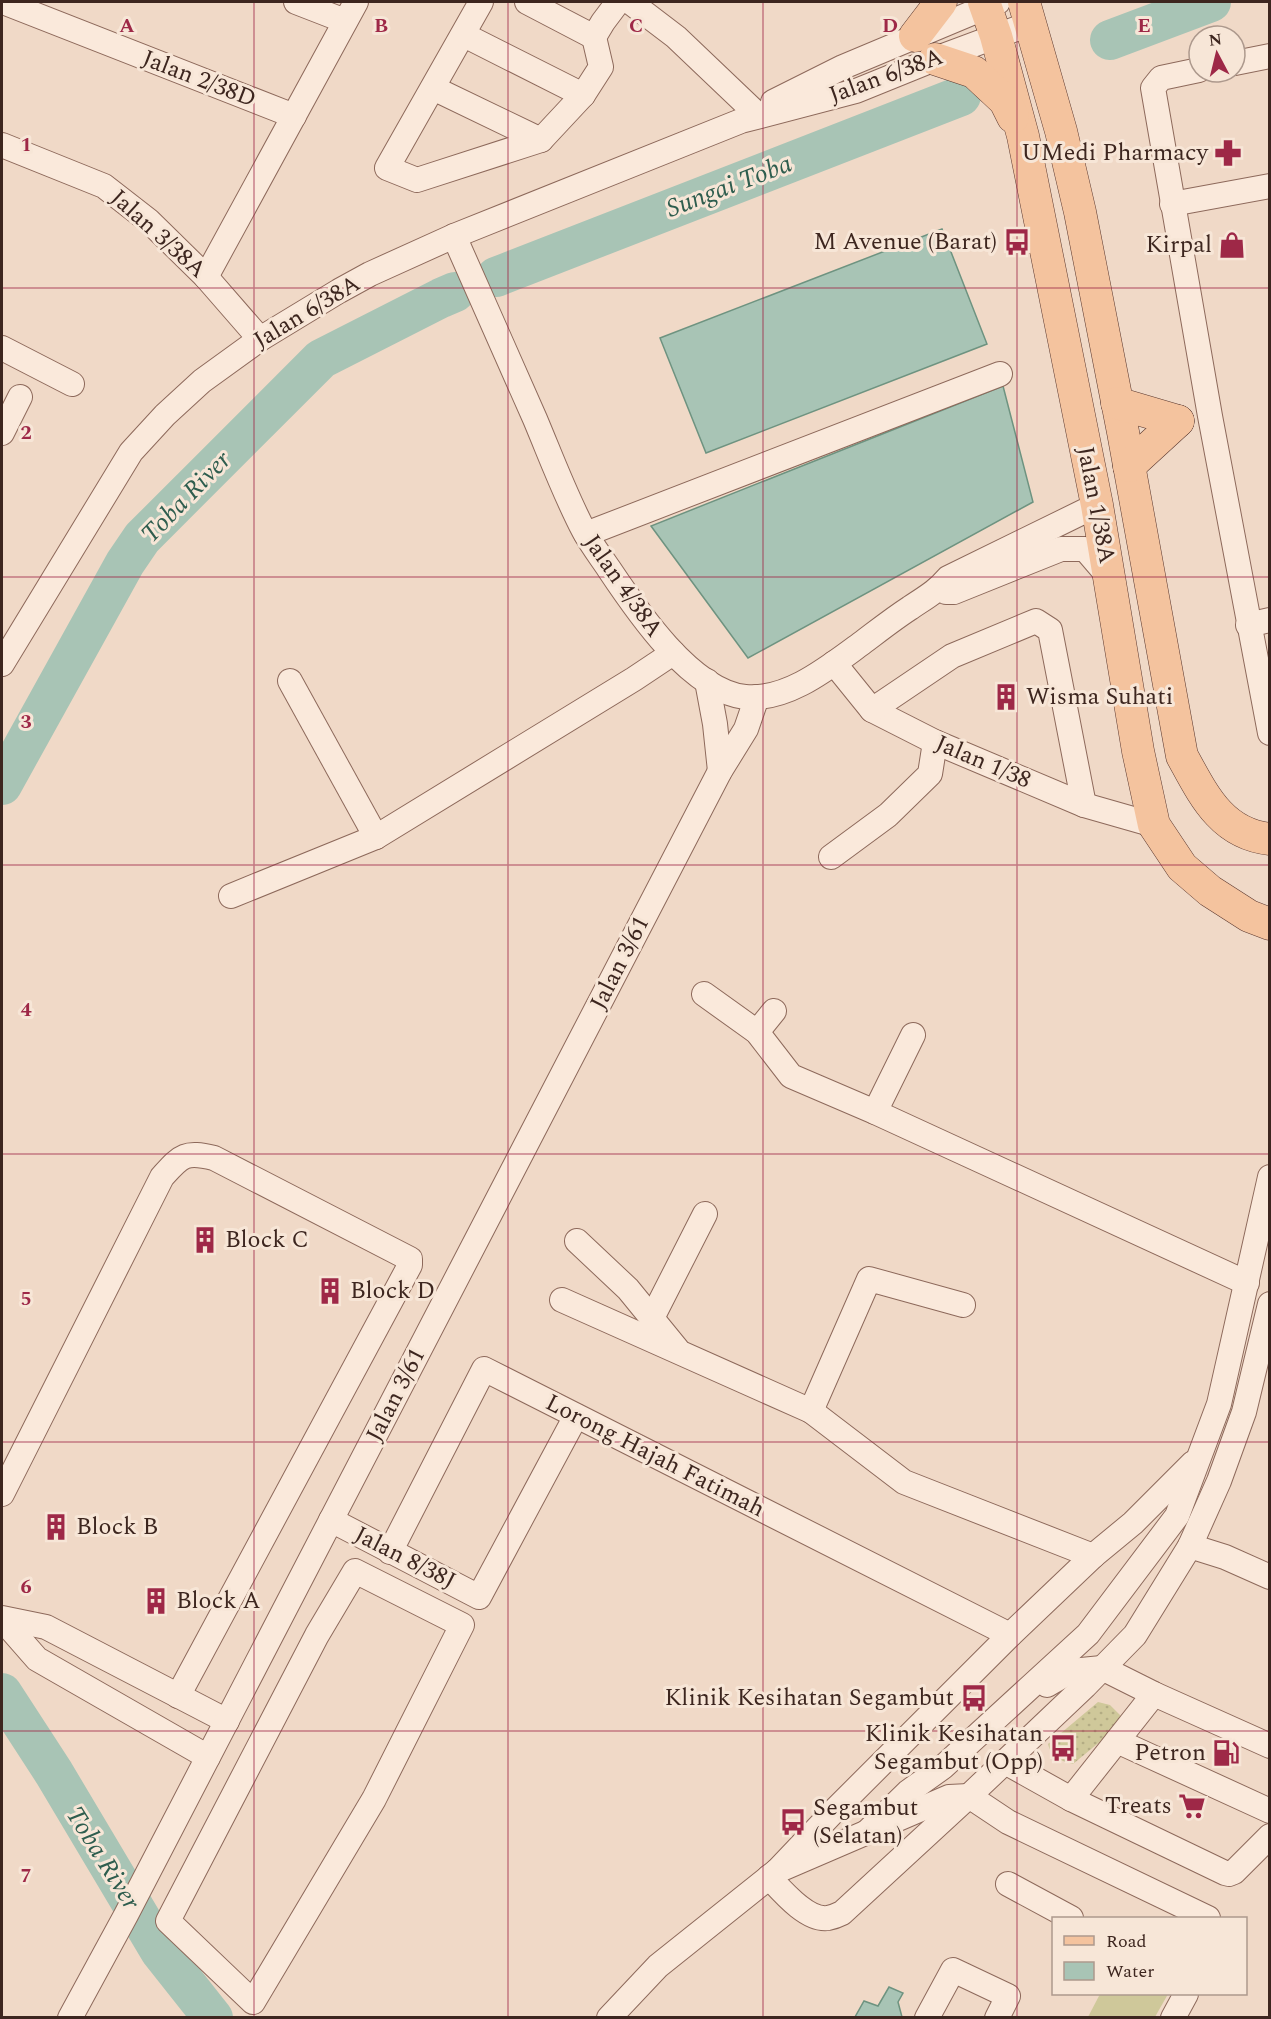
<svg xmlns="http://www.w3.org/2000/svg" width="1271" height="2019" viewBox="0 0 1271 2019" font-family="Spectral,serif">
  <defs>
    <pattern id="grass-dots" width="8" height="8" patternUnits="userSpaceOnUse" patternTransform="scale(1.5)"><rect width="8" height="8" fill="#cfc89a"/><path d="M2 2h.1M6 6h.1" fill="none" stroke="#b3ac84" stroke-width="1.8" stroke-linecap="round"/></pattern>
  </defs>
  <rect width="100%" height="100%" fill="#f0d9c7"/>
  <path fill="url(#grass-dots)" d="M1098,1702L1110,1705L1121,1716L1119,1726L1073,1764C1059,1760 1052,1759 1048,1744Z"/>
  <path fill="#cfc89a" d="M1100,1994H1168L1155,2017H1088Z"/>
  <g fill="#a8c4b5" stroke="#6e9380" stroke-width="1.5">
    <path d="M942,229L987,344L706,453L660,338Z"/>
    <path d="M1003,386L1033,502L748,658L651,526Z"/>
    <path d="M889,1987L903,1993L898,2002L902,2017H855L864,2001L878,2006Z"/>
  </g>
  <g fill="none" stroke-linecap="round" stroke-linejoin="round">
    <g stroke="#a8c4b5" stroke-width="40">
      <path d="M1110,40L1211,2"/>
      <path d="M496,277L961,96"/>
      <path d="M2,785L125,563L142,538L321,359L441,298L455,292"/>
      <path d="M2,1693L54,1773L160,1951L213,2018"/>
    </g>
    <defs>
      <g id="minor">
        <path d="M3,2L294,116"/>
        <path d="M296,2L345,21"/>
        <path d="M481,2L387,168L417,180L541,140L583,95L601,67L594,37"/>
        <path d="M527,2L594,37L603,22L618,2"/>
        <path d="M630,2L676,37L759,116"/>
        <path d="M464,35L583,95"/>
        <path d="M1235,63L1270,56"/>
        <path d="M1199,70L1161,78L1153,88L1210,416L1270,733"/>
        <path d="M433,88L541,140"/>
        <path d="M773,102L843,67L998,2"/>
        <path d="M2,145L104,186L149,221L206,277L260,339"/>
        <path d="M1172,204L1270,186"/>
        <path d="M454,236C481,297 508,358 535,419C551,457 565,495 584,531C591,544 601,557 609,569C637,611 691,691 745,697C788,701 829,667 862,643C878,631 893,619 910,608C926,597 935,593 948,578L1097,505"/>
        <path d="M206,277L356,2"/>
        <path d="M2,348L72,384"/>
        <path d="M2,433L20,397"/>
        <path d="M586,534L1000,374"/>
        <path d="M946,592H954L1061,549H1085L1109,577"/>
        <path d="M1248,625L1270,620"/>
        <path d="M834,663L872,710L935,742L1084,805L1154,825"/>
        <path d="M2,664L131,452L165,415L202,381L260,339L339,291L370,274L454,236L741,121L856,91L935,59L1029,24"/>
        <path d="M290,681L376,837"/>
        <path d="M707,681L715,724L720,771"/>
        <path d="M872,710L952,656L1036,621L1050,630L1084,805"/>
        <path d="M831,857L888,815L930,774L935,742"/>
        <path d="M231,896L376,837L634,679L673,653"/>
        <path d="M704,994L757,1032L791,1076L875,1112L1247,1283"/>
        <path d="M757,1032L774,1011"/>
        <path d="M875,1112L913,1035"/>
        <path d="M577,1241L628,1289L677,1349"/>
        <path d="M562,1300L811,1411L904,1482L1093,1556"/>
        <path d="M652,1318L705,1214"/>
        <path d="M811,1411L869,1279L963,1305"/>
        <path d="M2,1494L162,1177C181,1156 184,1151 214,1158L410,1259V1265L178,1696"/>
        <path d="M331,1520L479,1597L576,1416"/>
        <path d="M1190,1546L1225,1557L1270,1577"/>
        <path d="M390,1552L484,1369L1010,1635"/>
        <path d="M355,1571L462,1625L374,1799L253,2002L168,1921L317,1635Z"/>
        <path d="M2,1618L46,1627L227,1721"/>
        <path d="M2,1619L37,1659L208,1757"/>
        <path d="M1047,1685L1071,1671L1102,1668L1154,1694L1270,1746"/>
        <path d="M1117,1741L1270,1811"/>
        <path d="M1005,1762L1071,1799L1225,1873L1229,1874L1234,1872L1270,1836"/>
        <path d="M969,1796L1008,1822L1208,1918"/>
        <path d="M1071,1799L1154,1694"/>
        <path d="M866,1833L908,1792L943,1767L1088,1634L1177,1516L1219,1404L1270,1177"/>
        <path d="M777,1871L835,1810L1010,1635L1093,1556L1133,1523L1193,1463"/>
        <path d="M769,1877C782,1891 807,1921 828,1918C833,1917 838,1915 842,1913L969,1796L1085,1686L1135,1635L1190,1546L1219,1481L1244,1412L1270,1304"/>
        <path d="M1008,1884L1071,1918"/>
        <path d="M70,2018L126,1915L720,771L746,729L757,697"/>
        <path d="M609,2018L658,1966L777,1871L949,1797L969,1796"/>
        <path d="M927,2018L953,1970L1008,1996L997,2018"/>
        <path d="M1173,2018L1186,1994"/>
      </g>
      <g id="major">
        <path d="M984,2L996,36L1023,136L1097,505L1138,751L1154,825L1182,867L1210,891L1249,916L1270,924"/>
        <path d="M1024,2L1061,131L1080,212L1123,432L1182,756C1203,794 1221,834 1270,839"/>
        <path d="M915,36L941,2"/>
        <path d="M935,59L974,72L1005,101L1013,117"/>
        <path d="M1117,403L1178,421"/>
        <path d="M1129,466L1178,421"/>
      </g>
    </defs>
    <use href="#minor" stroke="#8d695b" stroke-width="26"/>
    <use href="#major" stroke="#5b382f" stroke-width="33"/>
    <use href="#minor" stroke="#fae9db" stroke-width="24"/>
    <use href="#major" stroke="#f4c39e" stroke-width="32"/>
  </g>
  <path fill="none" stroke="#9e2847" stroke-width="1.5" stroke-opacity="0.55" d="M254,2V2018M508,2V2018M763,2V2018M1017,2V2018M2,288H1270M2,577H1270M2,865H1270M2,1154H1270M2,1442H1270M2,1731H1270"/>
  <defs>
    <symbol id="pharmacy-bare" viewBox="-9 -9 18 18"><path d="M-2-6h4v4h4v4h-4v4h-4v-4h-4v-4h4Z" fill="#9e2847" stroke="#f7e6d7" stroke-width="2.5" paint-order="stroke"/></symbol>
    <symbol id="bus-bare" viewBox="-9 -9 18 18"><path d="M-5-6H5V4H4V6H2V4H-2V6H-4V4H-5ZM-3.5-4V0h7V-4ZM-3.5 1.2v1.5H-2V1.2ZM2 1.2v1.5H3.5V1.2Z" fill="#9e2847" stroke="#f7e6d7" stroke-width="2.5" paint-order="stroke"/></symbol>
    <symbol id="shop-bare" viewBox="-9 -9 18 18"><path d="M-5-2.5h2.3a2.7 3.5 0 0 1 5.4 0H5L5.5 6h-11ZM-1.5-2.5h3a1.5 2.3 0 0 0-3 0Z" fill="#9e2847" stroke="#f7e6d7" stroke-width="2.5" paint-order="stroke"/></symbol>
    <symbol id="building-bare" viewBox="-9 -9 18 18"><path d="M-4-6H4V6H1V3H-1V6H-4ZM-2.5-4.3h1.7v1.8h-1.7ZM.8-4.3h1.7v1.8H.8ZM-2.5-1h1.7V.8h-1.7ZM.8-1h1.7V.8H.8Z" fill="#9e2847" stroke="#f7e6d7" stroke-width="2.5" paint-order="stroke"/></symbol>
    <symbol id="fuel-bare" viewBox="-9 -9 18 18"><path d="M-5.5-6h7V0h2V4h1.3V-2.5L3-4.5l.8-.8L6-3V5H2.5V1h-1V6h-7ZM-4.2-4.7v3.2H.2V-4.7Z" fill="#9e2847" stroke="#f7e6d7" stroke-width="2.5" paint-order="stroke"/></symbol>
    <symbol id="supermarket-bare" viewBox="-9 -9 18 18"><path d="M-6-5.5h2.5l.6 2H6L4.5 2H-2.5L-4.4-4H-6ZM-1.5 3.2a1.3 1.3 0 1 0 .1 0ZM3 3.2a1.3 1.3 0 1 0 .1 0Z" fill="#9e2847" stroke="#f7e6d7" stroke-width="2.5" paint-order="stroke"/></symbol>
  </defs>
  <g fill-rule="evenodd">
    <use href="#pharmacy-bare" x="1209" y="134" width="38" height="38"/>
    <use href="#bus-bare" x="998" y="223" width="38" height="38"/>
    <use href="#shop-bare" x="1213" y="226" width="38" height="38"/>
    <use href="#building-bare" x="987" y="678" width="38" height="38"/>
    <use href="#building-bare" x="186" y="1221" width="38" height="38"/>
    <use href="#building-bare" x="311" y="1272" width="38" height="38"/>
    <use href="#building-bare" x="37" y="1508" width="38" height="38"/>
    <use href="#building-bare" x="137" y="1582" width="38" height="38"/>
    <use href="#bus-bare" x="955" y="1679" width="38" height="38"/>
    <use href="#bus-bare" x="1044" y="1729" width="38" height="38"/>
    <use href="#fuel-bare" x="1207" y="1734" width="38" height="38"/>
    <use href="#supermarket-bare" x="1173" y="1787" width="38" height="38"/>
    <use href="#bus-bare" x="774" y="1803" width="38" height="38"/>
  </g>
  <g text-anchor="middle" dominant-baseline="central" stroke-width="6" stroke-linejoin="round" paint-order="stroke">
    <g font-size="24" fill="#3d261f" stroke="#f7e6d7">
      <text transform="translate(886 76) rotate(-20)">Jalan 6/38A</text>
      <text transform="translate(199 79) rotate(21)">Jalan 2/38D</text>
      <text transform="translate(158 234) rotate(42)">Jalan 3/38A</text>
      <text transform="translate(307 312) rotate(-31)">Jalan 6/38A</text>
      <text transform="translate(1096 505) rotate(79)">Jalan 1/38A</text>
      <text transform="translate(623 586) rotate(55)">Jalan 4/38A</text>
      <text transform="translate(983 762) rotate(23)">Jalan 1/38</text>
      <text transform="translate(620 963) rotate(-63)">Jalan 3/61</text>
      <text transform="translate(396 1395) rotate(-63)">Jalan 3/61</text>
      <text transform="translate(655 1456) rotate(27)">Lorong Hajah Fatimah</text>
      <text transform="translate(405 1558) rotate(27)">Jalan 8/38J</text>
    </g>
    <g font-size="24" fill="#3d261f" stroke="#f7e6d7" text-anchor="end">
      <text x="1208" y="153">UMedi Pharmacy</text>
      <text x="997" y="242">M Avenue (Barat)</text>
      <text x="1212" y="245">Kirpal</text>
      <text x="1026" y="697" text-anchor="start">Wisma Suhati</text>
      <text x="225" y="1240" text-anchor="start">Block C</text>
      <text x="350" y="1291" text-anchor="start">Block D</text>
      <text x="76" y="1527" text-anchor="start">Block B</text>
      <text x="176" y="1601" text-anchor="start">Block A</text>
      <text x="954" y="1698">Klinik Kesihatan Segambut</text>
      <text x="1043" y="1734">Klinik Kesihatan<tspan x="1043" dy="28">Segambut (Opp)</tspan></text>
      <text x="1206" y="1753">Petron</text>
      <text x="1172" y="1806">Treats</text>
      <text x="813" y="1808" text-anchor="start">Segambut<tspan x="813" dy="28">(Selatan)</tspan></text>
    </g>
    <g font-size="26" font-style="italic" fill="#2e5d4e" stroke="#f7e6d7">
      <text transform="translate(729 186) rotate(-21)">Sungai Toba</text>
      <text transform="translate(186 497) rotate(-46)">Toba River</text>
      <text transform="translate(103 1858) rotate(58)">Toba River</text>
    </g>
  </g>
  <g font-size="20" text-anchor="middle" font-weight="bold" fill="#9e2847" stroke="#f7e6d7" stroke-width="6" stroke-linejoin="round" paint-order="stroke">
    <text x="127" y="32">A</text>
    <text x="381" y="32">B</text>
    <text x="636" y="32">C</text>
    <text x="890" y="32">D</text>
    <text x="1144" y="32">E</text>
    <text x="26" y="151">1</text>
    <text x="26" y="439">2</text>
    <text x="26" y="728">3</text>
    <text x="26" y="1016">4</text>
    <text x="26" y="1305">5</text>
    <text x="26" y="1593">6</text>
    <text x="26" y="1882">7</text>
  </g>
  <rect width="1271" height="2019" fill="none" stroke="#3d261f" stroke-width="6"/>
  <rect x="1052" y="1917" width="195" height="78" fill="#f7e6d7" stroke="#ad998d" stroke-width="1.5"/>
  <rect x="1064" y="1936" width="30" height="9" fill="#f4c39e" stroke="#ad998d" stroke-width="1.5"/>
  <text x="1106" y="1947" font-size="18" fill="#3d261f">Road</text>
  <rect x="1064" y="1962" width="30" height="18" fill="#a8c4b5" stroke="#ad998d" stroke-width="1.5"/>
  <text x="1106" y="1977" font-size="18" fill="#3d261f">Water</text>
  <g transform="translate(1217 54) rotate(353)"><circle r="28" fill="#f7e6d7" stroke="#ad998d" stroke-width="1.5"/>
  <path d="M0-4.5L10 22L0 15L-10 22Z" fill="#9e2847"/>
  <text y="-9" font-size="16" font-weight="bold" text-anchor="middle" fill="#3d261f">N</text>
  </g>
</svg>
